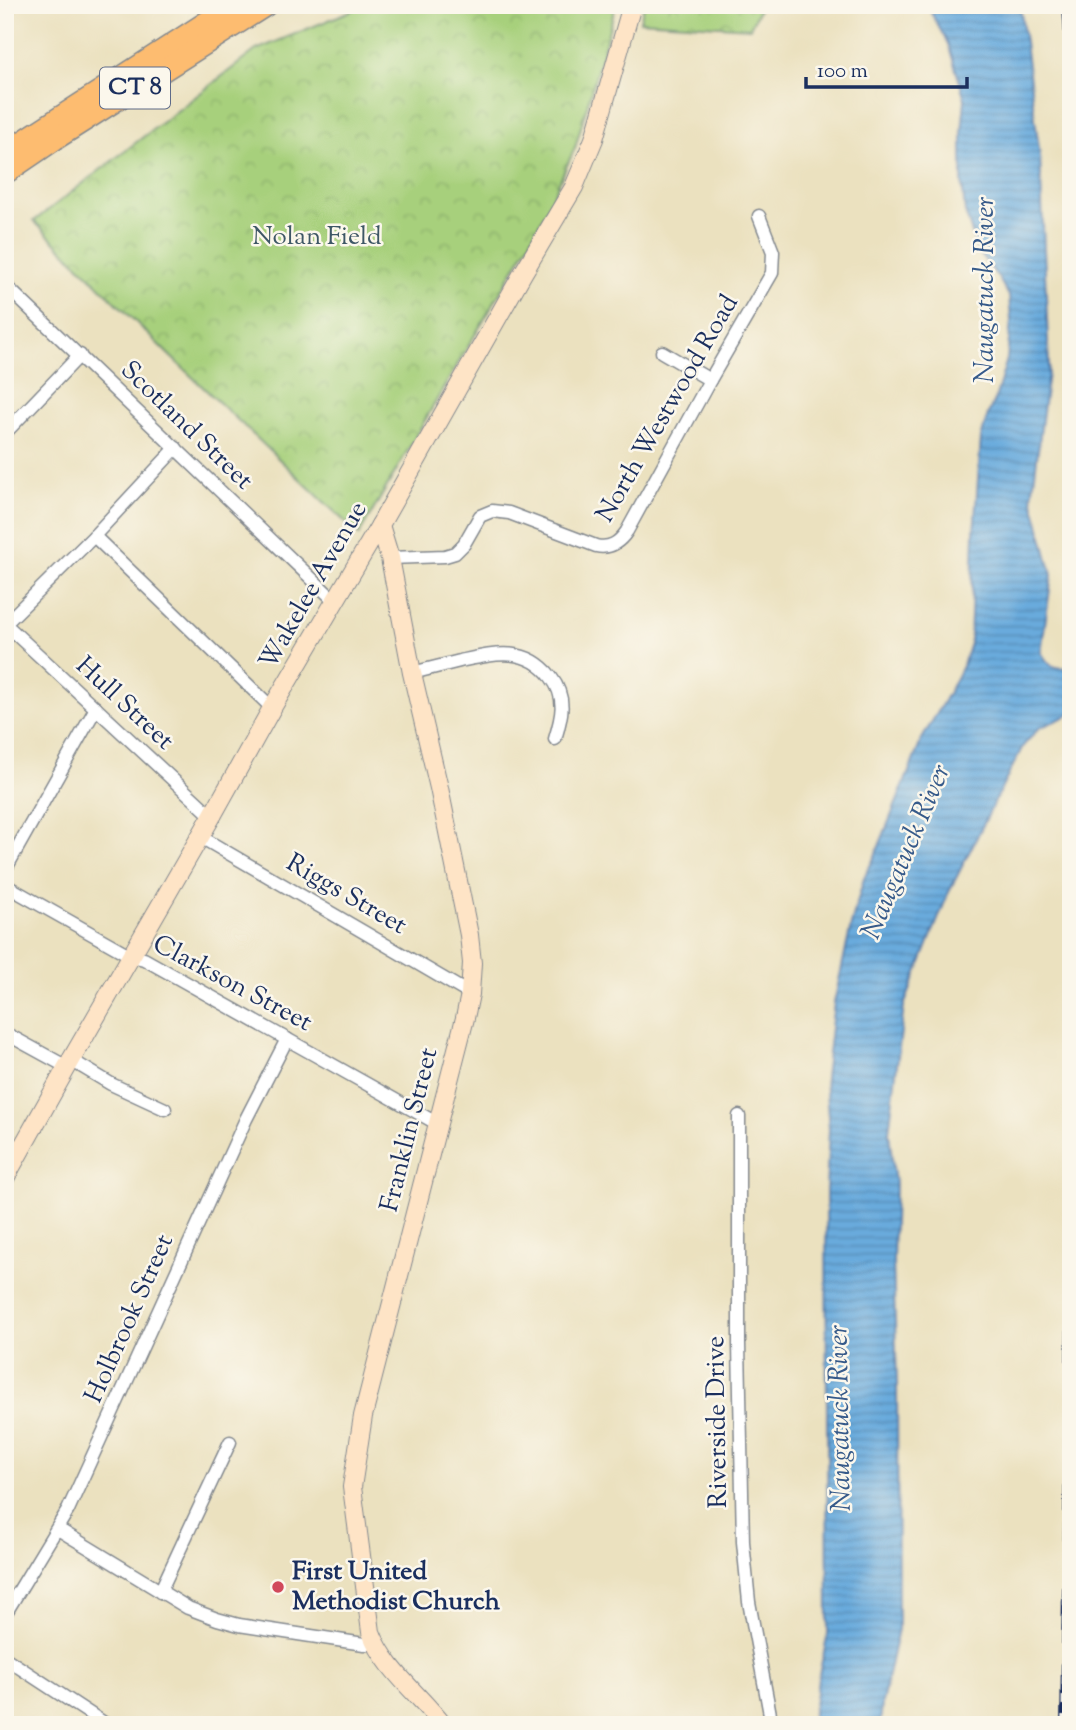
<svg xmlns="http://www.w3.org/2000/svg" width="1076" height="1730" viewBox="0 0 1076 1730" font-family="'Sorts Mill Goudy',serif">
  <defs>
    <pattern id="park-crowns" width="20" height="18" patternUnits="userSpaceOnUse" patternTransform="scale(1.75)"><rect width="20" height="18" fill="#a7d07c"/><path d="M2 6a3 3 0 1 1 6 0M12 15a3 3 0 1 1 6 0" fill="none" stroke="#8fb36e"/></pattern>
    <pattern id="water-rules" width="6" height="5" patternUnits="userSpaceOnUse" patternTransform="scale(1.75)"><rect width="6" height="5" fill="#69abdd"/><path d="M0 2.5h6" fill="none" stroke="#568cb6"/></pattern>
  </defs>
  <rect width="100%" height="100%" fill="#fbf7ec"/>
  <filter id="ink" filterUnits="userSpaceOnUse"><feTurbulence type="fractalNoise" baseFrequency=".0143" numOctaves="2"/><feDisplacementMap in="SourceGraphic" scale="14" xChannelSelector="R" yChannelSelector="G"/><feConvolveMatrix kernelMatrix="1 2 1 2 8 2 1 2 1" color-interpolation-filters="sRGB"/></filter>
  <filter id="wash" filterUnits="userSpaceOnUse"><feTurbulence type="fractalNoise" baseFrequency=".00686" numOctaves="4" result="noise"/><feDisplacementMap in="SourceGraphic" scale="28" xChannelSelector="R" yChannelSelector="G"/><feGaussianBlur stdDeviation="1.57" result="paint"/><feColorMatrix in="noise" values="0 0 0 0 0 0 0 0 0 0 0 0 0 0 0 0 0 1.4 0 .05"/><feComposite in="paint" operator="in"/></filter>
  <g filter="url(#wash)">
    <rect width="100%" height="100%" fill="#ebe1bf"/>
    <g fill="url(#park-crowns)" stroke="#61806d" stroke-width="2">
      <path d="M361,5H616L575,148L546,211L530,242L446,384L359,535L168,354L34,221L256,50L353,10Z"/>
      <path d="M644,5H761L750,28L640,21Z"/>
    </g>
    <path fill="url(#water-rules)" stroke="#426d9e" stroke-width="2" d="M927,5H1020L1040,156L1049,365L1032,497L1052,575L1041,652C1050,668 1053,668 1071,668V714L1039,728L1023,746L948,894L904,1006L889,1132L895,1184L893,1261L897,1381L898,1629L882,1703L880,1725H811L818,1679L828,1634L826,1190L829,1129L825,1078L834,1003L852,921L864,878L875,856L922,739L950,690L964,662L970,643L974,533L981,438L988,414L996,396L1007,359L1011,321L1009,296L999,279L978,251L965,212L962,181V132L965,99L948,44Z"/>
  </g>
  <g filter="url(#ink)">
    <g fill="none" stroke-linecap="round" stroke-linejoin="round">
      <defs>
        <g id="minor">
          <path d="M5,285L335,601"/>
          <path d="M662,352L710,380"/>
          <path d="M5,433L80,355"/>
          <path d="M94,536L272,708"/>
          <path d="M390,558L445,556L455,553L464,544L480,516L492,511L509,513L596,546C610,549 619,543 627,531L710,380L772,273L773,252L759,216"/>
          <path d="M5,624L212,816"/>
          <path d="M5,624L94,536L176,448"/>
          <path d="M412,673C428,669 444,665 460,661C493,654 526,645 551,677C567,698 562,716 555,739"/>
          <path d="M199,836L470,994"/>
          <path d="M5,870L96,708"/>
          <path d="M5,885L131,956L144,959L438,1124"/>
          <path d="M5,1033L67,1067"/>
          <path d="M71,1060L111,1084L165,1109"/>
          <path d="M739,1116V1344L743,1542L749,1602L772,1725"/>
          <path d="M58,1529L188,1608L217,1619L239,1625L311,1636L364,1644H376"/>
          <path d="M160,1592L230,1442"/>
          <path d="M5,1614L68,1510L246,1119L287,1039"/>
          <path d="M5,1658L107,1725"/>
        </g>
        <g id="secondary">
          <path d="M380,525L390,558L412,673L439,788L469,935L472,963L470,994L465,1018L363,1416L352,1487L371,1632C385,1669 419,1694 443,1725"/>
          <path d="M5,1178L67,1067L212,816L272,708L380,525L523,273L574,187L594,139L632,5"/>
        </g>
        <g id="motorway">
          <path d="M5,153L233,5"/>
          <path d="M5,173L55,139L266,5"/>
        </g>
      </defs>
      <use href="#minor" stroke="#83888e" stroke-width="15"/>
      <use href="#secondary" stroke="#83888e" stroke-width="20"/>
      <use href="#motorway" stroke="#83888e" stroke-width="24"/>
      <use href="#minor" stroke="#fff" stroke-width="12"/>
      <use href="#secondary" stroke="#fee4c6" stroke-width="18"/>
      <use href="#motorway" stroke="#fdbc70" stroke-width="21"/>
      <defs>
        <g id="rail">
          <path d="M1065,5L1071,105"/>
          <path d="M1063,1725L1071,1181"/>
        </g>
      </defs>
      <use href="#rail" stroke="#1b2f5e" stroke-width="6"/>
      <use href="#rail" stroke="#fbf7ec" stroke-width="3.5" stroke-dasharray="10" stroke-linecap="butt"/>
    </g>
  </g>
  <circle fill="#d1495b" stroke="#fbf7ec" stroke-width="2.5" cx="278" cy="1587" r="7"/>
  <g text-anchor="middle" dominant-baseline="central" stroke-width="5" stroke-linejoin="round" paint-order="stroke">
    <rect fill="#fbf7ec" stroke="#5e6b89" stroke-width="2" x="100" y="67.5" width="70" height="41" rx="5"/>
    <g font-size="24" font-weight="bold" fill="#1b2f5e">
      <text x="135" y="88">CT 8</text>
    </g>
    <g font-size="26" fill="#3e5766" stroke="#fbf7ec">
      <text x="317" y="237">Nolan Field</text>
    </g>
    <g font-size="26" fill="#1b2f5e" stroke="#fbf7ec">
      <text transform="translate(668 409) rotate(-60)">North Westwood Road</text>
      <text transform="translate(186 426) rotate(44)">Scotland Street</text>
      <text transform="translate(314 586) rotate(-60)">Wakelee Avenue</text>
      <text transform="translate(124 704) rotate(43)">Hull Street</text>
      <text transform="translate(346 895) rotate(30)">Riggs Street</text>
      <text transform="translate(232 984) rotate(28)">Clarkson Street</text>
      <text transform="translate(410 1130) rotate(-76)">Franklin Street</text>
      <text transform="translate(130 1319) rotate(-66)">Holbrook Street</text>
      <text transform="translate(718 1422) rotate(-91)">Riverside Drive</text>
    </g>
    <g font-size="26" font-weight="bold" fill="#1b2f5e" stroke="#fbf7ec" text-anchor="start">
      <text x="292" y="1572">First United<tspan x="292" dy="30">Methodist Church</tspan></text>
    </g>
    <g font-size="28" font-style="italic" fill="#365a8a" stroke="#fbf7ec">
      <text transform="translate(986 290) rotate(-90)">Naugatuck River</text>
      <text transform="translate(907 852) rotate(-67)">Naugatuck River</text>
      <text transform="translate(841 1418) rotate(-91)">Naugatuck River</text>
    </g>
  </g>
  <rect width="1076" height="1730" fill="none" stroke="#fbf7ec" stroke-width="28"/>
  <path d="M806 77v10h161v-10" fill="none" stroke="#1b2f5e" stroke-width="3.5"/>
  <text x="817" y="77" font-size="21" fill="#1b2f5e" stroke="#fbf7ec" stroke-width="5" paint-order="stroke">100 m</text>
</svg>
